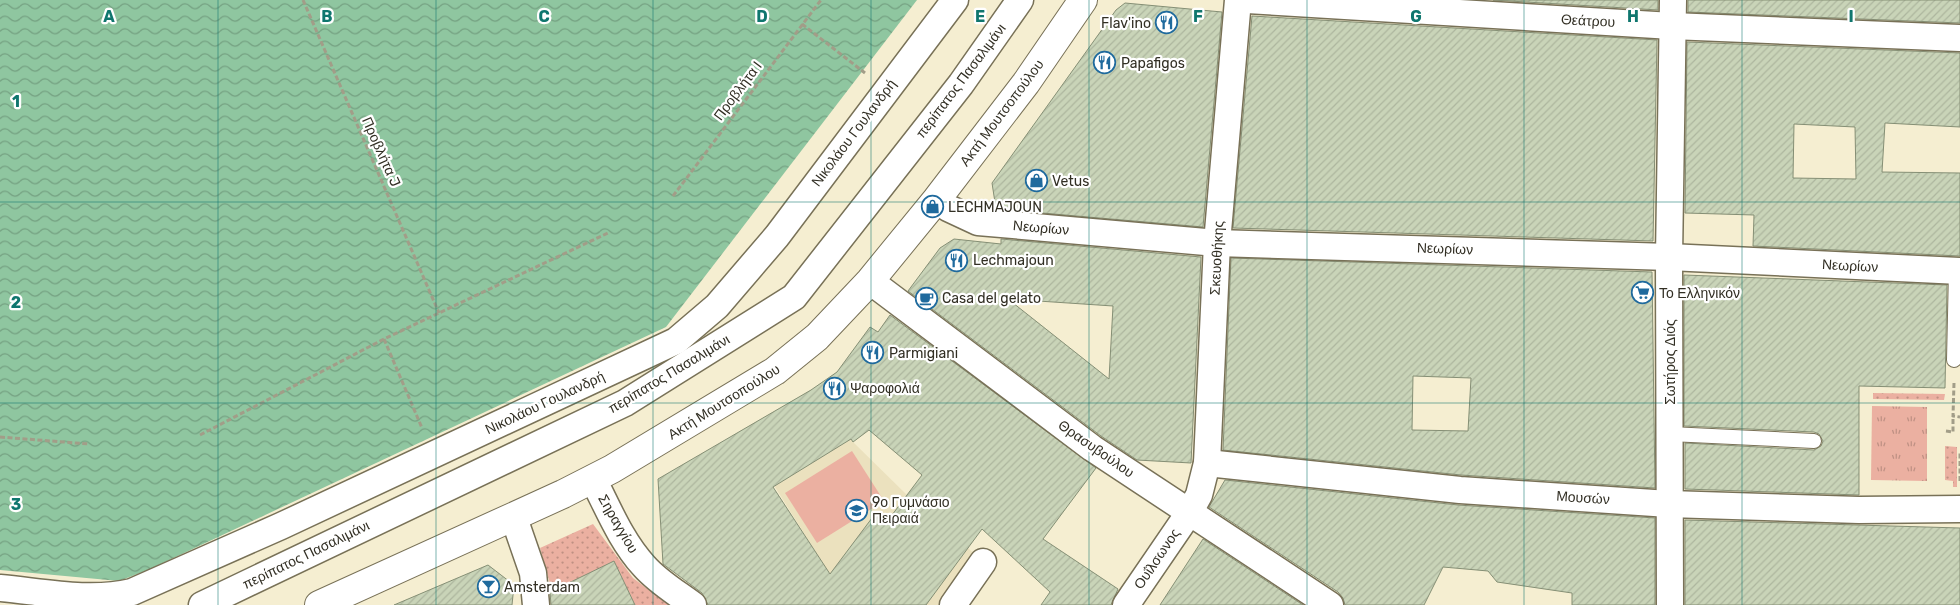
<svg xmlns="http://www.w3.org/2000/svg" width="1960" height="605" viewBox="0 0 1960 605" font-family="Rubik,sans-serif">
  <defs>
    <pattern id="park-tufts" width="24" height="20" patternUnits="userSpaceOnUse" patternTransform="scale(1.25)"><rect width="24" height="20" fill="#ebb0a1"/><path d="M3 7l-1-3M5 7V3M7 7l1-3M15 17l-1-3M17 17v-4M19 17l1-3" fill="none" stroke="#bf9083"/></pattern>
    <pattern id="garden-dots" width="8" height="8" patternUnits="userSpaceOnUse" patternTransform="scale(1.25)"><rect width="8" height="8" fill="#ebb0a1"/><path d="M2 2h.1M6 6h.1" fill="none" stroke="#bf9083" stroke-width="1.8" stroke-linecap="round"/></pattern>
    <pattern id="water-waves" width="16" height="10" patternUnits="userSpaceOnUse" patternTransform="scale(1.25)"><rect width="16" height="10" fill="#8fc6a0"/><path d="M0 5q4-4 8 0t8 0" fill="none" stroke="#75a182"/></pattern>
    <pattern id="building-hatch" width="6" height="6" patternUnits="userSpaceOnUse" patternTransform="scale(1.25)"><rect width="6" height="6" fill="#c9d4b8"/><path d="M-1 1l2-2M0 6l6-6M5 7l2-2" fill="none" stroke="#adb69e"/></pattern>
  </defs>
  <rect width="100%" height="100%" fill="#f5eed1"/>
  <path fill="#ebe1be" d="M811,390L853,442L907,495L977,556L943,605H824L815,551L740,431Z"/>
  <path fill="#ebb0a1" d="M852,451L884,501L817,543L785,493Z"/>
  <path fill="url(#park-tufts)" d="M1872,406L1927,407V481L1871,480Z"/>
  <g fill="url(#garden-dots)">
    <path d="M1873,393L1945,394L1944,400L1873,399Z"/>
    <path d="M1945,446L1957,447V487H1953V481L1945,480Z"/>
    <path d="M593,524L633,578L669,605H556L540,548Z"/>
  </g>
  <path fill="url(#water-waves)" d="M0,0H917L666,327L150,569L119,581L0,570Z"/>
  <g fill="url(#building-hatch)" stroke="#858f75" fill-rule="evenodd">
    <path d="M1493,0H1658V10Z"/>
    <path d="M1688,0H1960V23L1688,12Z"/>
    <path d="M1125,3L1222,12L1203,227L996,209L992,183L1116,10Z"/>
    <path d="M1252,16L1657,40L1653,241L1233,228Z"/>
    <path d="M1687,42L1960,53V127L1885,123L1882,172L1960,173V256L1753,246L1754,215L1685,213ZM1794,124L1855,127L1856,179L1793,178Z"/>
    <path d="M954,239L1001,244V239L1201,257L1191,463L1137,460L1101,436L908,291L940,248ZM1008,299L1113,306L1109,379Z"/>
    <path d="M1231,258L1652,272L1655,488L1461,475L1223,450ZM1413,376L1471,378L1468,431L1412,430Z"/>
    <path d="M1684,275L1947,285L1945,388L1859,386V495L1685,489V443L1814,450L1821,446L1823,441L1819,434L1814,432L1684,426Z"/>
    <path d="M890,315L1096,468L1043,539L1118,589L1111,605H1041L1050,592L982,529L926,605H708L702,593L663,564L658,479L811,390L837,372L870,327L878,332ZM869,430L922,475L886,523L875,514L830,574L773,487L851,439L853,442Z"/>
    <path d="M1225,480L1458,505L1655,518V605H1572V593L1497,582L1488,571L1443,567L1424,605H1345L1343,598L1338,592L1209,507Z"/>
    <path d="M1685,520L1960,528V605H1685Z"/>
    <path d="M1203,539L1303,605H1160Z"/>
    <path d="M614,561L635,605H551L550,592Z"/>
    <path d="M488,565L514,585L512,605H394Z"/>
  </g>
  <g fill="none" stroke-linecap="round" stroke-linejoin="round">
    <defs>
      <g id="lane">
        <path d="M1954,360L1956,271"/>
        <path d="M1670,434L1814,441"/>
      </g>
      <g id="street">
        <path d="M1247,0L1672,26L1960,38"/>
        <path d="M937,199L948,208L978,222L1217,243L1669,257L1960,271"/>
        <path d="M870,281L1092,448L1330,605"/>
        <path d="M1207,463L1460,490L1669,504L1859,510L1960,509"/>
        <path d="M593,479C608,508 621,541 644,566C658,582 677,593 693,605"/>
        <path d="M514,518L533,573L536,605"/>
        <path d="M0,588C44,592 89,602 132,592L281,526L676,341L717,306L777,236L955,0"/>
        <path d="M202,605L625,403L794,297L961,84L1020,0"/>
        <path d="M953,605L983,562"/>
        <path d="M1126,605L1189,513L1199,495L1207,463L1217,243L1238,0"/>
        <path d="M1670,605L1669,257L1673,0"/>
      </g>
      <path id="secondary" d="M319,605L563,494L612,469L775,371L817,337L870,281L937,199L1026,83L1083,0"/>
    </defs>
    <use href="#lane" stroke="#787157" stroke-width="16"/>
    <use href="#street" stroke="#787157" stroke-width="29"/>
    <use href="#secondary" stroke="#787157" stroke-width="30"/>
    <g stroke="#a29d88" stroke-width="3" stroke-dasharray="5 2.5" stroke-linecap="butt">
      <path d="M303,0L439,313"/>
      <path d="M802,24L865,73"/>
      <path d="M673,196L821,0"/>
      <path d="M384,339L422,428"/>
      <path d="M1954,383L1953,416L1960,417"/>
      <path d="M1946,431L1953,432V416"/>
      <path d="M200,435L384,339L610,232"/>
      <path d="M0,437L89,444"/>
      <path d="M1960,481V452"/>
    </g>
    <use href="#lane" stroke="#fff" stroke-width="14"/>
    <use href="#street" stroke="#fff" stroke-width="26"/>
    <use href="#secondary" stroke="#fff" stroke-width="28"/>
  </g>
  <path fill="none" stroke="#0f766e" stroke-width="1" stroke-opacity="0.55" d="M218,0V605M436,0V605M653,0V605M871,0V605M1089,0V605M1307,0V605M1524,0V605M1742,0V605M0,202H1960M0,403H1960"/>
  <defs>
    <symbol id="restaurant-ring" viewBox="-11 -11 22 22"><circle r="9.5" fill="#fff" stroke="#1f6a9d" stroke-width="1.5"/><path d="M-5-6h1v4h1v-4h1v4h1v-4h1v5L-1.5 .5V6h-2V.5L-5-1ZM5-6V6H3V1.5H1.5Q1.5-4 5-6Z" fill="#1f6a9d"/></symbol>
    <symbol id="shop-ring" viewBox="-11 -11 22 22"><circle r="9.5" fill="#fff" stroke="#1f6a9d" stroke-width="1.5"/><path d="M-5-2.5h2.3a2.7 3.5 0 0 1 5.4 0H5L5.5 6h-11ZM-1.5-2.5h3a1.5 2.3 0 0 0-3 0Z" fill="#1f6a9d"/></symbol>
    <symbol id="supermarket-ring" viewBox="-11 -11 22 22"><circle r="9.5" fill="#fff" stroke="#1f6a9d" stroke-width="1.5"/><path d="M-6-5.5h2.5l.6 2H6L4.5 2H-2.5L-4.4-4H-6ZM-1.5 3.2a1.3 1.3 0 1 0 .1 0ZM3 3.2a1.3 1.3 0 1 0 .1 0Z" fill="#1f6a9d"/></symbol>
    <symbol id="cafe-ring" viewBox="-11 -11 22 22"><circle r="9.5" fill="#fff" stroke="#1f6a9d" stroke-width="1.5"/><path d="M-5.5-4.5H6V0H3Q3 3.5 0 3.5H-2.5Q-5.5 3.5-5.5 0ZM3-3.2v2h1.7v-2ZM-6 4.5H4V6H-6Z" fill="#1f6a9d"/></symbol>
    <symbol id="school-ring" viewBox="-11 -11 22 22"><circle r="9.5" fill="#fff" stroke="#1f6a9d" stroke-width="1.5"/><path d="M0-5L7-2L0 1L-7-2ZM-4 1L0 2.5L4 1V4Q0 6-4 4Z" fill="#1f6a9d"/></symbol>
    <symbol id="bar-ring" viewBox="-11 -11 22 22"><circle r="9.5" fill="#fff" stroke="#1f6a9d" stroke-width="1.5"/><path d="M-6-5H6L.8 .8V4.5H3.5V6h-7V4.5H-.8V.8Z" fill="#1f6a9d"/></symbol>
  </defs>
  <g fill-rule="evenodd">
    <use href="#restaurant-ring" x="1154" y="10" width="25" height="25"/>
    <use href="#restaurant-ring" x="1092" y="50" width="25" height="25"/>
    <use href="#shop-ring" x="1024" y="168" width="25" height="25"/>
    <use href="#shop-ring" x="920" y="194" width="25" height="25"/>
    <use href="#restaurant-ring" x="944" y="248" width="25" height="25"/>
    <use href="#supermarket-ring" x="1630" y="280" width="25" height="25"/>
    <use href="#cafe-ring" x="914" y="286" width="25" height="25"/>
    <use href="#restaurant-ring" x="860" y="340" width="25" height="25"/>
    <use href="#restaurant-ring" x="822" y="376" width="25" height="25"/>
    <use href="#school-ring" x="844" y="498" width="25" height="25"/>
    <use href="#bar-ring" x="476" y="574" width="25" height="25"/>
  </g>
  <g text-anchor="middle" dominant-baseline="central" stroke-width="4.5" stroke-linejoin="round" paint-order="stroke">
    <g font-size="14" fill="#322f24" stroke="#fff">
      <text transform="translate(1588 21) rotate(3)">Θεάτρου</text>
      <text transform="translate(961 81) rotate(-53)">περίπατος Πασαλιμάνι</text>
      <text transform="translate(738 91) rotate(-53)">Προβλήτα I</text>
      <text transform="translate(1002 113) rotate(-53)">Ακτή Μουτσοπούλου</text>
      <text transform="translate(854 133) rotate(-53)">Νικολάου Γουλανδρή</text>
      <text transform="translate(381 152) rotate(66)">Προβλήτα J</text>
      <text transform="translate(1041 228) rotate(5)">Νεωρίων</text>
      <text transform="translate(1445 249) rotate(2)">Νεωρίων</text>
      <text transform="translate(1217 258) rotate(-87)">Σκευοθήκης</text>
      <text transform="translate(1850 266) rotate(3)">Νεωρίων</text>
      <text transform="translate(1670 362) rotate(-90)">Σωτήρος Διός</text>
      <text transform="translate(669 374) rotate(-31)">περίπατος Πασαλιμάνι</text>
      <text transform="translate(724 402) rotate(-32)">Ακτή Μουτσοπούλου</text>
      <text transform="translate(545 403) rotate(-25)">Νικολάου Γουλανδρή</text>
      <text transform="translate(1096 449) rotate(35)">Θρασυβούλου</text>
      <text transform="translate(1583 498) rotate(4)">Μουσών</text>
      <text transform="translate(618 524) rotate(60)">Σηραγγίου</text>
      <text transform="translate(306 555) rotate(-26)">περίπατος Πασαλιμάνι</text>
      <text transform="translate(1157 559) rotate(-56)">Ουΐλσωνος</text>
    </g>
    <g font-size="14" fill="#322f24" stroke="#fff" text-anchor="start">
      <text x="1151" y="23" text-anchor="end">Flav'ino</text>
      <text x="1121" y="63">Papafigos</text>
      <text x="1052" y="181">Vetus</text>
      <text x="948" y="207">LECHMAJOUN</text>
      <text x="973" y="260">Lechmajoun</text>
      <text x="1659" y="293">Το Ελληνικόν</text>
      <text x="942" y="298">Casa del gelato</text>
      <text x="889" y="353">Parmigiani</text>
      <text x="850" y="388">Ψαροφολιά</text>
      <text x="872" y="502">9ο Γυμνάσιο<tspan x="872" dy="16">Πειραιά</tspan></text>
      <text x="504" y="587">Amsterdam</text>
    </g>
  </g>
  <g font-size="16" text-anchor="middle" font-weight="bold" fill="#0f766e" stroke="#fff" stroke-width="4.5" stroke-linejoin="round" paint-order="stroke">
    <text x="109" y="22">A</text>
    <text x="327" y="22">B</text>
    <text x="544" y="22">C</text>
    <text x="762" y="22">D</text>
    <text x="980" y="22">E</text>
    <text x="1198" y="22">F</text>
    <text x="1416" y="22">G</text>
    <text x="1633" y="22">H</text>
    <text x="1851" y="22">I</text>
    <text x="16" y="107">1</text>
    <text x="16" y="308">2</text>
    <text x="16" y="510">3</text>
  </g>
</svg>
